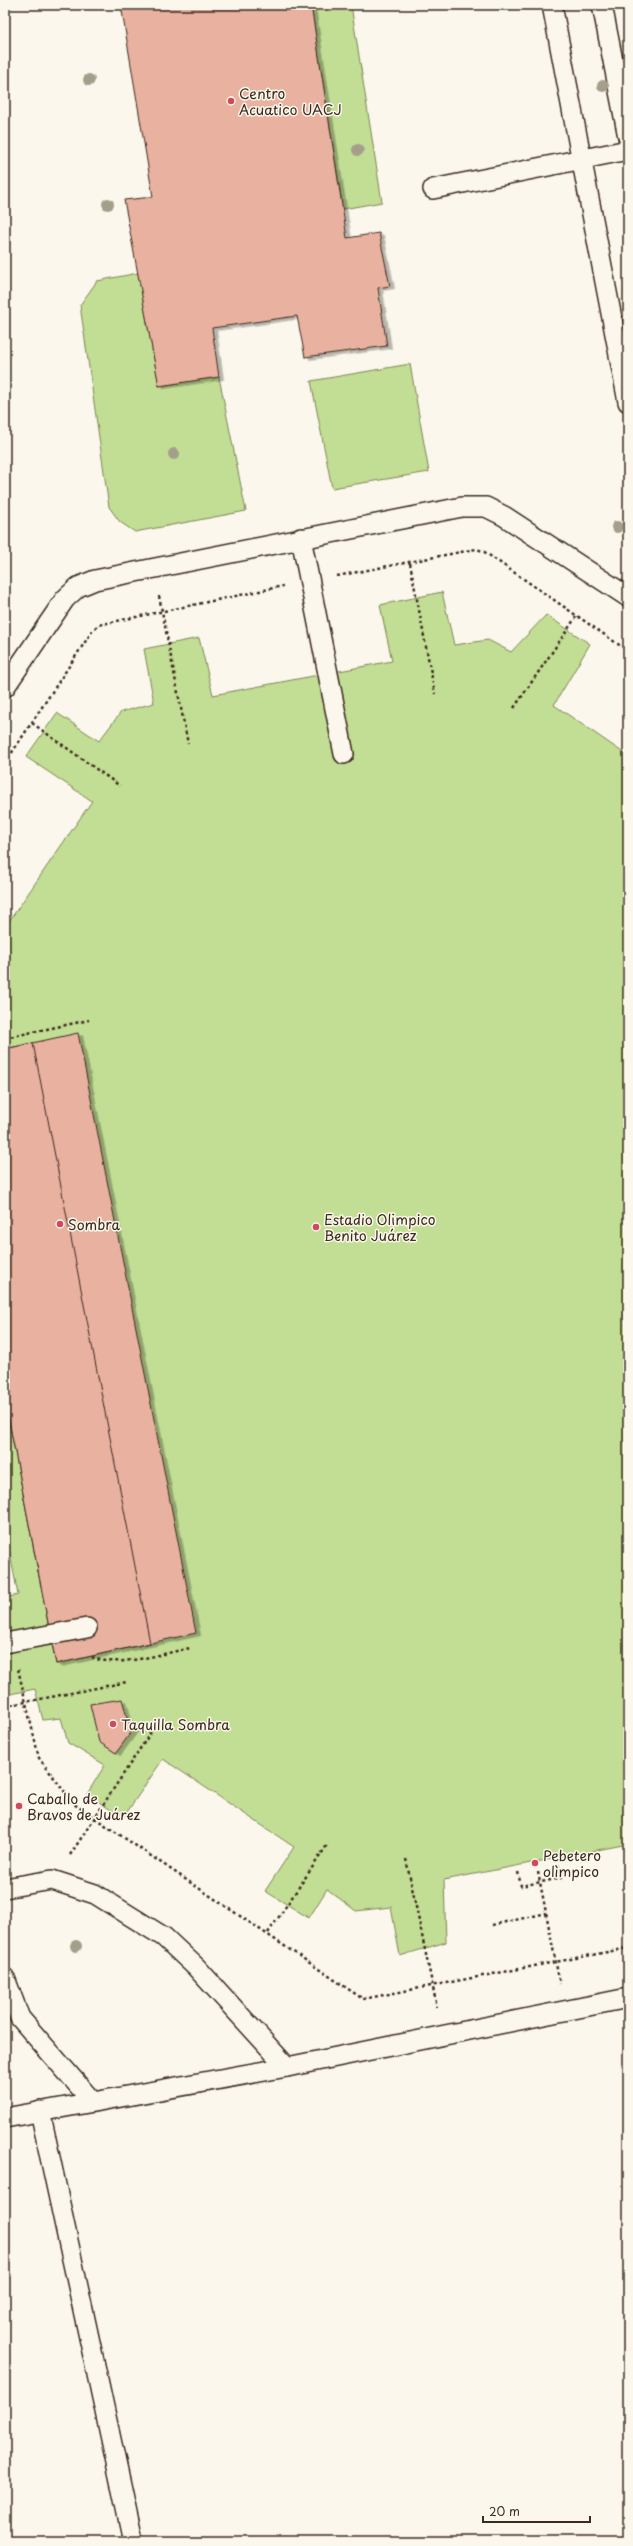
<svg xmlns="http://www.w3.org/2000/svg" width="633" height="2546" viewBox="0 0 633 2546" font-family="'Playpen Sans',sans-serif">
  <defs>
    <filter id="shadow"><feDropShadow dx="4.5" dy="2.5" stdDeviation="0" flood-color="#0004"/></filter>
  </defs>
  <rect width="100%" height="100%" fill="#fbf7ec"/>
  <filter id="ink" filterUnits="userSpaceOnUse"><feTurbulence type="fractalNoise" baseFrequency=".025" numOctaves="2"/><feDisplacementMap in="SourceGraphic" scale="8" xChannelSelector="R" yChannelSelector="G"/><feConvolveMatrix kernelMatrix="1 2 1 2 8 2 1 2 1" color-interpolation-filters="sRGB"/></filter>
  <g filter="url(#ink)">
    <g fill="#c2dd94" stroke="#7e8459">
      <path d="M311,5H351L382,202L343,209Z"/>
      <path d="M138,273L159,386L219,377L246,511L135,532L120,522L109,507L80,305L97,281Z"/>
      <path d="M410,364L429,472L332,488L311,381Z"/>
      <path d="M442,592L454,645L488,640L511,652L546,615L590,644L554,705L628,756V1844L444,1880L446,1942L400,1956L391,1907L356,1911L327,1889L309,1918L265,1891L294,1847L163,1759L123,1818L87,1794L105,1765L68,1743L61,1718L43,1720L35,1689L5,1695V1598L18,1595L5,1528V927L92,801L26,757L57,713L99,741L121,712L154,703L144,649L199,638L213,695L392,661L380,605Z"/>
    </g>
    <g fill="#e9b1a0" stroke="#3b2a1e" filter="url(#shadow)">
      <path d="M121,5H311L347,238L379,233L390,286L378,288L387,346L305,357L297,316L212,328L219,377L159,386L124,200L153,197Z"/>
      <path d="M78,1033L196,1633L56,1664L5,1400V1049Z"/>
      <path d="M33,1043L150,1643L56,1664L5,1400V1049Z"/>
      <path d="M122,1699L128,1721L135,1727L116,1753L99,1742L90,1704Z"/>
    </g>
    <g fill="none" stroke-linecap="round" stroke-linejoin="round">
      <defs>
        <g id="service">
          <path d="M552,5L628,402"/>
          <path d="M602,5L628,137"/>
          <path d="M433,189L628,150"/>
          <path d="M301,538L344,754"/>
          <path d="M5,687L65,599L78,587L95,580L462,507H486L504,516L628,597"/>
          <path d="M5,1643L87,1628"/>
          <path d="M5,1888L52,1880L95,1894L164,1937L196,1967L287,2067"/>
          <path d="M5,1978L20,2018L92,2101"/>
          <path d="M40,2111L133,2541"/>
          <path d="M5,2118L287,2067L628,1998"/>
        </g>
      </defs>
      <use href="#service" stroke="#3b2a1e" stroke-width="22"/>
      <g stroke="#3b2a1e" stroke-width="2.5" stroke-dasharray="3 3" stroke-linecap="butt">
        <path d="M410,563L435,694"/>
        <path d="M337,576L476,549L483,551L628,651"/>
        <path d="M159,596L188,744"/>
        <path d="M514,708L576,617"/>
        <path d="M32,723L120,786"/>
        <path d="M5,763L93,630L98,625L283,586"/>
        <path d="M5,959H6"/>
        <path d="M5,1038L89,1020"/>
        <path d="M5,1595L8,1613"/>
        <path d="M92,1657C114,1669 165,1653 190,1648"/>
        <path d="M18,1669L39,1758L74,1804L363,1999L628,1948"/>
        <path d="M5,1706L127,1682"/>
        <path d="M70,1855L153,1729"/>
        <path d="M406,1859L437,2007"/>
        <path d="M518,1872L521,1886L561,1878L558,1865"/>
        <path d="M538,1872L560,1984"/>
        <path d="M492,1925L547,1913"/>
        <path d="M268,1933L328,1844"/>
      </g>
      <use href="#service" stroke="#fbf7ec" stroke-width="19"/>
    </g>
    <g fill="#a49f8b">
      <circle cx="89" cy="80" r="6"/>
      <circle cx="603" cy="86" r="6"/>
      <circle cx="358" cy="150" r="6"/>
      <circle cx="108" cy="204" r="6"/>
      <circle cx="174" cy="454" r="6"/>
      <circle cx="617" cy="527" r="6"/>
      <circle cx="76" cy="1946" r="6"/>
    </g>
  </g>
  <g fill="#d1495b" stroke="#fbf7ec" stroke-width="1.5">
    <circle cx="231" cy="101" r="4"/>
    <circle cx="60" cy="1224" r="4"/>
    <circle cx="316" cy="1227" r="4"/>
    <circle cx="113" cy="1724" r="4"/>
    <circle cx="19" cy="1806" r="4"/>
    <circle cx="535" cy="1863" r="4"/>
  </g>
  <g text-anchor="middle" dominant-baseline="central" stroke-width="3" stroke-linejoin="round" paint-order="stroke">
    <g font-size="14" fill="#3b2a1e" stroke="#fbf7ec" text-anchor="start">
      <text x="239" y="93">Centro<tspan x="239" dy="16">Acuatico UACJ</tspan></text>
      <text x="324" y="1219">Estadio Olimpico<tspan x="324" dy="16">Benito Juárez</tspan></text>
      <text x="68" y="1224">Sombra</text>
      <text x="121" y="1724">Taquilla Sombra</text>
      <text x="27" y="1798">Caballo de<tspan x="27" dy="16">Bravos de Juárez</tspan></text>
      <text x="543" y="1855">Pebetero<tspan x="543" dy="16">olìmpico</tspan></text>
    </g>
  </g>
  <rect width="633" height="2546" fill="none" stroke="#fbf7ec" stroke-width="20"/>
  <rect x="10" y="10" width="613" height="2526" fill="none" stroke="#3b2a1e" stroke-width="1.5" filter="url(#ink)"/>
  <path d="M483 2516v6h107v-6" fill="none" stroke="#3b2a1e" stroke-width="2"/>
  <text x="489" y="2516" font-size="12" fill="#3b2a1e" stroke="#fbf7ec" stroke-width="3" paint-order="stroke">20 m</text>
</svg>
